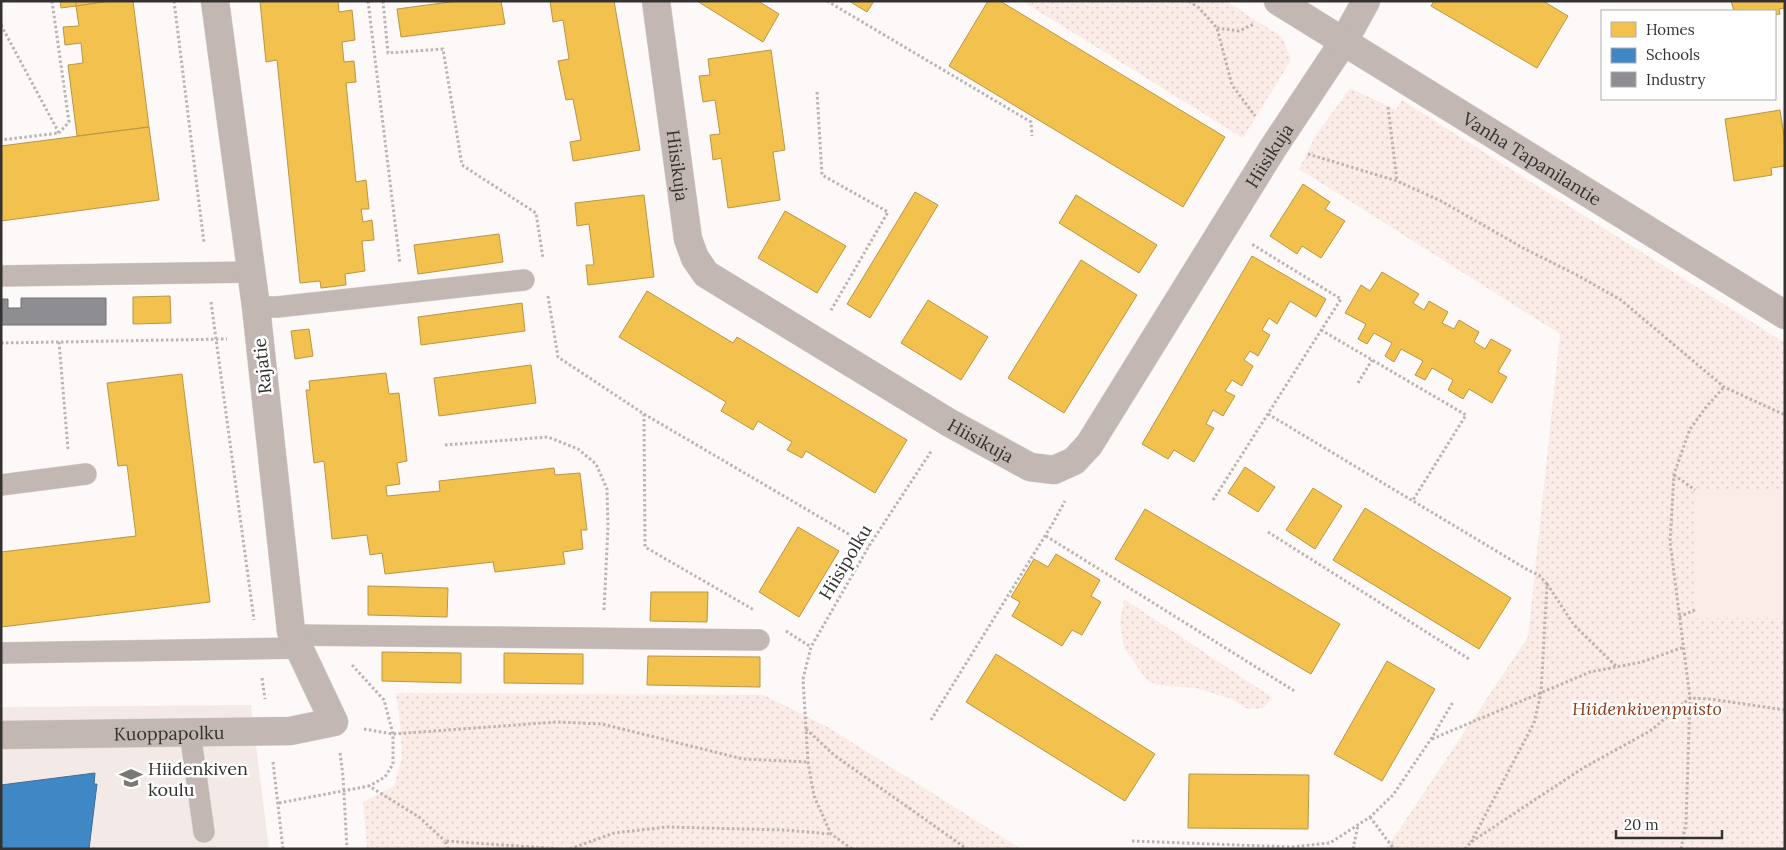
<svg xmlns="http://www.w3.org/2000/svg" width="1786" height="850" viewBox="0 0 1786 850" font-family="Lora,serif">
  <defs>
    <pattern id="park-dots" width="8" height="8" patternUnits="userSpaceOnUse" patternTransform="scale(1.25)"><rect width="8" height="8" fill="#fcece7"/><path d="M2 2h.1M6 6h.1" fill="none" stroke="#d9cbc7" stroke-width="1.8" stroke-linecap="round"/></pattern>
  </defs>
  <rect width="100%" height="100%" fill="#fdf9f8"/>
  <path fill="#f3e9e6" d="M251,705L269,849H1V707Z"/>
  <g fill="url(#park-dots)">
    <path d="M1022,1H1226L1282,37L1291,60L1243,138Z"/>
    <path d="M1350,88L1396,110L1402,100L1785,343V849H1386L1528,637L1560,334L1299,169L1316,135Z"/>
    <path d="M1124,599L1273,698L1263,708L1251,709L1245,708L1232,699L1196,688L1157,685L1147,680L1124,648L1120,623Z"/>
    <path d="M396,693L764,695L826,726L1021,849H367L363,802L394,786L402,757L400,722Z"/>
  </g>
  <path fill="#fcece7" d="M1785,489V618H1696L1695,490Z"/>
  <g fill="#f2c14e" stroke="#b99645">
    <path d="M60,1H133L149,127L77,136L68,65L83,63L81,43L65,45L63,27L79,26L76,6L61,8Z"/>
    <path d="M76,1H110L76,6Z"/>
    <path d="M260,1H338L339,12L352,10L355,40L342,42L344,62L354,61L356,82L346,83L356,182L366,180L369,209H361L363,222L372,220L374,240L362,241L365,271L345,274L346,285L321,288L320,281L300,283L277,60L266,62Z"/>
    <path d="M457,1H501L505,24L401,37L397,9Z"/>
    <path d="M550,1H614L640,150L573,161L570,142L581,140L573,99L566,100L558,61L569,59L563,20L553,22Z"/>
    <path d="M697,1H758L779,14L763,42Z"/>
    <path d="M849,1H874L867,12Z"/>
    <path d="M988,1H1000L1225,137L1183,207L949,66Z"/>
    <path d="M1434,1H1543L1568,16L1537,68L1431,6Z"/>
    <path d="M1731,1H1785V8L1779,9L1780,14L1775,15V11H1734Z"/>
    <path d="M771,50L785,150L773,152L780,200L728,208L721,158L713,160L710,135L720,134L715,100L703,102L699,76L710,75L708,59Z"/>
    <path d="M1780,110L1785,142V166L1771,168L1772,175L1734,181L1725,119Z"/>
    <path d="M149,127L159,200L1,221V146Z"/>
    <path d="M1303,184L1330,202L1325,209L1345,221L1321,258L1302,246L1297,254L1270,236Z"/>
    <path d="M915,192L938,205L870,318L847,304Z"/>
    <path d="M644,195L654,277L588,285L586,265H594L589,224L577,226L575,203Z"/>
    <path d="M1076,195L1157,245L1139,273L1059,223Z"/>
    <path d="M785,211L846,246L817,293L758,258Z"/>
    <path d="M499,234L503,262L418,274L414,245Z"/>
    <path d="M1252,256L1326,299L1316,317L1290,301L1277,324L1269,318L1262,330L1270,335L1258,356L1250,351L1244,360L1253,366L1242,386L1232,380L1225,391L1235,396L1223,416L1213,410L1206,424L1214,428L1194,462L1174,450L1168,459L1142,444Z"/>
    <path d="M1081,260L1137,295L1064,413L1008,378Z"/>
    <path d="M1382,272L1419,294L1413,303L1424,310L1429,301L1448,312L1442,323L1454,329L1459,320L1479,332L1474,342L1485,349L1491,339L1511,350L1498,372L1507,377L1492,403L1469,389L1463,399L1448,390L1453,380L1432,368L1425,380L1415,375L1423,361L1401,349L1394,362L1385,356L1392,343L1374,333L1367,344L1358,339L1366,324L1345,313L1361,285L1370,291Z"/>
    <path d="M647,291L733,343L737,337L907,440L875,493L806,451L802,458L787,450L792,442L758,421L753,430L721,411L726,402L619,337Z"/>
    <path d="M170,296L171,323L133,324V297Z"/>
    <path d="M928,300L988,337L961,380L901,343Z"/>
    <path d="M522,303L525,331L421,345L418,317Z"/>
    <path d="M309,329L313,356L295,359L291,331Z"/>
    <path d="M531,365L536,403L439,416L434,378Z"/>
    <path d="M386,373L389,394L399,393L407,461L397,463L400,484L386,486L387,496L440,491L439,481L554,468L555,475L580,473L587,530H581L583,549L563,552L565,564L495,572L493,562L385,574L382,553L370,555L367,535L332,539L324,461L314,463L306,390H310L309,381Z"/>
    <path d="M182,374L210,602L1,627V552L136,536L127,465L118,466L107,383Z"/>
    <path d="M1245,467L1275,487L1258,512L1228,493Z"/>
    <path d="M1313,488L1342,506L1315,549L1286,530Z"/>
    <path d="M1365,508L1511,598L1479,649L1333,560Z"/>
    <path d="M1145,509L1340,624L1311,674L1115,559Z"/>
    <path d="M798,527L839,551L799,617L759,592Z"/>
    <path d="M1056,554L1100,580L1091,596L1101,602L1082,635L1072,630L1062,646L1012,616L1020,602L1011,597L1034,559L1048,567Z"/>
    <path d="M368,586L448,588L447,617L368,615Z"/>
    <path d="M651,592H708L707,622L650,621Z"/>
    <path d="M382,652L461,653V683L382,681Z"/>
    <path d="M504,653L583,654V684L504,683Z"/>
    <path d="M996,654L1155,754L1125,801L966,702Z"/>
    <path d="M648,656L760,657V687L647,685Z"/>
    <path d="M1387,661L1435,689L1382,781L1334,754Z"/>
    <path d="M1189,774L1309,775L1308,829L1188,828Z"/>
  </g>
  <path fill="#3f88c5" stroke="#3c6e99" d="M95,773L94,784H97L89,849H1V785Z"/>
  <path fill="#8d8d92" stroke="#727275" d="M21,298H106V325H1V299H8V308H21Z"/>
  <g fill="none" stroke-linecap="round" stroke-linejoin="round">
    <defs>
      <g id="service">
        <path d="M1,276L251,272"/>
        <path d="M256,307H277L524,280"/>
        <path d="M1,485L86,474"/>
        <path d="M293,635L759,640"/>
        <path d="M1,653L299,648"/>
        <path d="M190,732L204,832"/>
      </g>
      <g id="minor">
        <path id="s1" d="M656,1L688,239L695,258L706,274L948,422L1030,467L1054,470L1074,461L1089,445L1273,148L1344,41L1366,1"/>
        <path id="s2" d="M1,735L290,731L334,722L291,631L256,307L215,1"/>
      </g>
      <g id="tertiary">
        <path id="s3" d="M1278,1L1785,315"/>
      </g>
    </defs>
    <use href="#service" stroke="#d8d6d5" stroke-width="22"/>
    <use href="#minor" stroke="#d8d6d5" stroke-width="29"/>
    <use href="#tertiary" stroke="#d8d6d5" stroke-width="29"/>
    <g stroke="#bcb4b1" stroke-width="3" stroke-dasharray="2.5 2.5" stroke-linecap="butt">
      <path d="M52,1L69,122L59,133"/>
      <path d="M174,1L204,243"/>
      <path d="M368,1L400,264"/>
      <path d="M383,1L388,53L443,49L462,165L536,213L543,258"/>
      <path d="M827,1L1031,122L1032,136"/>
      <path d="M1189,1L1199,8L1217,28L1232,85L1255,116"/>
      <path d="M1,25L59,133L1,140"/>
      <path d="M1217,28L1239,31L1254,24"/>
      <path d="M817,92L822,175L888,212L830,312"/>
      <path d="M1388,107L1397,181"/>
      <path d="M1308,154L1397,181L1441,201L1525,249L1577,275L1621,300L1724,387L1785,415"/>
      <path d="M548,296L558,357L644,414L645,547L754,610"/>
      <path d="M211,302L254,620"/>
      <path d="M1321,330L1466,415L1413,500"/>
      <path d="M59,342L68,449"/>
      <path d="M1,343L227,339"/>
      <path d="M1358,383L1372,360"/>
      <path d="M644,414L869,546"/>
      <path d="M1268,414L1528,570L1539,575L1547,584L1541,693L1534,723L1471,842"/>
      <path d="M445,445L548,437L578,449L596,464L607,489L608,527L604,610"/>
      <path d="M1674,475L1695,490"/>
      <path d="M1213,500L1341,299L1250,243"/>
      <path d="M1268,532L1469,659"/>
      <path d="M1046,536L1296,692"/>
      <path d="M1547,584L1574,625L1617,667"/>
      <path d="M1679,617L1697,609"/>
      <path d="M786,631L811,647"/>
      <path d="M352,665L384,700L393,734V764L385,777L369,786"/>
      <path d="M262,678L265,699"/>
      <path d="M931,720L1053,523L1065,501"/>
      <path d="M364,729L393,734L557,722L602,724L743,759L808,762"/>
      <path d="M806,729L834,755L967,849"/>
      <path d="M1432,739L1590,672L1642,662L1684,647"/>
      <path d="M340,753L343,776L347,849"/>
      <path d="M273,762L283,849"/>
      <path d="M279,803L369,786L419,817L445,841"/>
      <path d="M1370,817L1394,849"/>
      <path d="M1132,841L1291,847L1330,843L1370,817L1393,795L1431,739L1453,702"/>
      <path d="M448,849L445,841L562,849"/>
      <path d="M570,849L614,833L667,827L785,830L831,834"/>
      <path d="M852,849L831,834L814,796L808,762L803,679L811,647L869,546L932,450"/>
      <path d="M1353,849L1358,825"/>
      <path d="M1465,849L1471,842L1583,768L1650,731L1690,698L1710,699L1785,710"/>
      <path d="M1681,849L1686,823L1690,698L1670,542L1674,474L1690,429L1707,406L1724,387"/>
    </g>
    <use href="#service" stroke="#c2b7b2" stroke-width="21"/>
    <use href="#minor" stroke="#c2b7b2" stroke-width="28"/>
    <use href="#tertiary" stroke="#c2b7b2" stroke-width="28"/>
  </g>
  <defs>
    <symbol id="school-bare" viewBox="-9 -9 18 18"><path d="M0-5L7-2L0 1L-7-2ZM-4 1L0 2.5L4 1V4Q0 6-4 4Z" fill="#7a7877" stroke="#fff" stroke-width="2.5" paint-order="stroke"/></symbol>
  </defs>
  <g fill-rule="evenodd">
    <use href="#school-bare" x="115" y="762" width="32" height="32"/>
  </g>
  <g text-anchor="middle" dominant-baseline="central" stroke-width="5" stroke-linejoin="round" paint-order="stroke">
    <g font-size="18" fill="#343231" stroke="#fff">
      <text stroke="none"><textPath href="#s1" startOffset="1066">Hiisikuja</textPath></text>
      <text stroke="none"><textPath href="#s3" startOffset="299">Vanha Tapanilantie</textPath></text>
      <text stroke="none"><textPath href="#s1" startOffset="166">Hiisikuja</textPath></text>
      <text transform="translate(262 366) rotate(-96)">Rajatie</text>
      <text stroke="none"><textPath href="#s1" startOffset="601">Hiisikuja</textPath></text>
      <text transform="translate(845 562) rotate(-59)">Hiisipolku</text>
      <text stroke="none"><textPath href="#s2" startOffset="168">Kuoppapolku</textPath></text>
    </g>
    <g font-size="18" font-style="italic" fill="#8d3917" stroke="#fff">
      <text x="1647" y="708">Hiidenkivenpuisto</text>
    </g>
    <g font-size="18" fill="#343231" stroke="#fff" text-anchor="start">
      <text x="148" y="768">Hiidenkiven<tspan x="148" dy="21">koulu</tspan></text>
    </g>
  </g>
  <rect width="1786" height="850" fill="none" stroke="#343231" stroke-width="5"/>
  <rect x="1601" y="10" width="175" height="90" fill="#ffffff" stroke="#aeadad"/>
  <rect x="1611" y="22" width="25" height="15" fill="#f2c14e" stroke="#aeadad"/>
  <text x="1646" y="35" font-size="15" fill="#343231">Homes</text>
  <rect x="1611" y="48" width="25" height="15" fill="#3f88c5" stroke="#aeadad"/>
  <text x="1646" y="60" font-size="15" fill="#343231">Schools</text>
  <rect x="1611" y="72" width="25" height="15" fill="#8d8d92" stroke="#aeadad"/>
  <text x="1646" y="85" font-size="15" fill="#343231">Industry</text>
  <path d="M1616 830v8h106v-8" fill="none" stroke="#343231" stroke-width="2.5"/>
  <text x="1624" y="830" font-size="15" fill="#343231" stroke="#ffffff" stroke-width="4" paint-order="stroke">20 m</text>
</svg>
